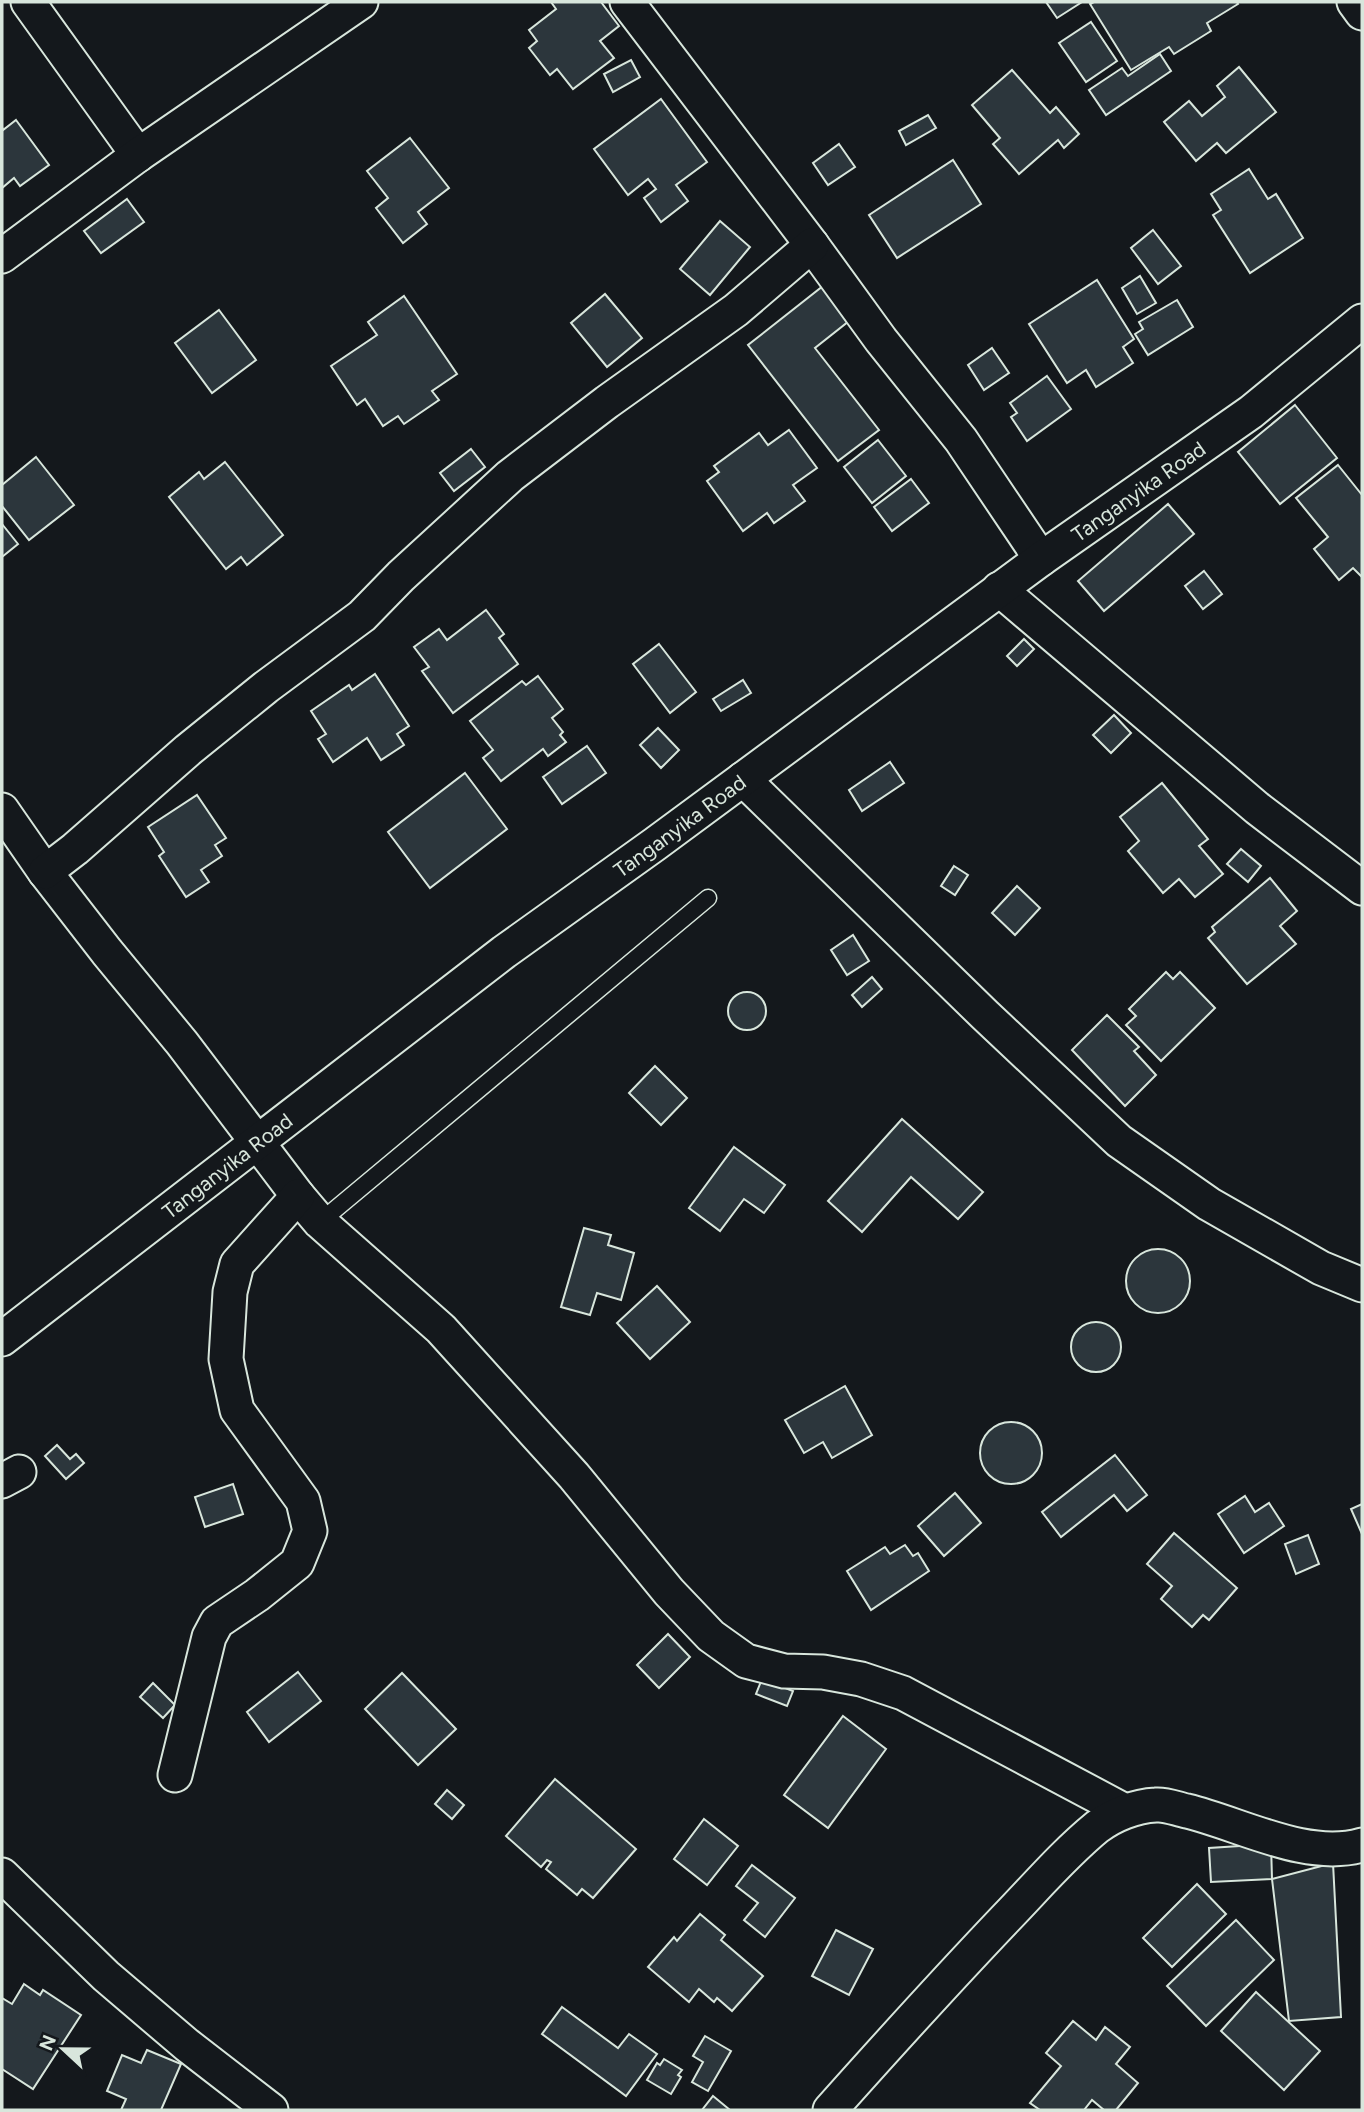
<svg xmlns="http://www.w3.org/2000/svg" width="1364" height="2112" viewBox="0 0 1364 2112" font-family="Figtree,sans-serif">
  <rect width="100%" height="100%" fill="#14181c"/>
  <g fill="#2c363c" stroke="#d8e6dc" stroke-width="2">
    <path d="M551,2H601L619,26L600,41L614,58L573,89L557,69L550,75L529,48L537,41L529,30L556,9Z"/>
    <path d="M1046,2H1082L1057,18Z"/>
    <path d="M1094,2H1237L1238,4L1207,23L1211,31L1174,54L1169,47L1131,70L1090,4Z"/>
    <path d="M1091,22L1117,61L1086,82L1059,43Z"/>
    <path d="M1160,54L1171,71L1106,115L1089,90L1122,68L1128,76Z"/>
    <path d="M631,60L640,77L613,92L604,74Z"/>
    <path d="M1239,67L1276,112L1226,153L1217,143L1196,161L1164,122L1189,101L1202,116L1225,97L1217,86Z"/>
    <path d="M1012,70L1050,113L1056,107L1079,134L1064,148L1058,140L1019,174L993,144L1000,138L972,105Z"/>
    <path d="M661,99L707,162L676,185L688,201L661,222L644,198L656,189L648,179L628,195L594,149Z"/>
    <path d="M928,115L936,128L906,145L899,131Z"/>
    <path d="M16,120L49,165L20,186L14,178L2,188V127L3,130Z"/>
    <path d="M410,138L449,188L418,212L427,224L403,243L376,208L388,198L367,171Z"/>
    <path d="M839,144L855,167L828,185L813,163Z"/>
    <path d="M953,160L981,204L897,258L869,215Z"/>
    <path d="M1249,169L1268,199L1276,194L1303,238L1250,273L1213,215L1221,210L1211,194Z"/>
    <path d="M127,199L144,222L101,253L84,231Z"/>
    <path d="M720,221L750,247L710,295L680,269Z"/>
    <path d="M1153,230L1181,266L1158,284L1131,248Z"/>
    <path d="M1140,276L1156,303L1137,314L1122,288Z"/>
    <path d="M1097,280L1134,339L1123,347L1133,363L1096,387L1086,370L1067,383L1029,324Z"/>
    <path d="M823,286L849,321L815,348L879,430L838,461L748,345Z"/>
    <path d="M605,294L642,338L607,367L571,323Z"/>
    <path d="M404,296L457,374L432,391L439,400L404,424L398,416L383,426L365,399L357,405L331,366L377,335L368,322Z"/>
    <path d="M1177,300L1193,327L1148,355L1135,334L1143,329L1139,322Z"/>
    <path d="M219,310L256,360L212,393L175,343Z"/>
    <path d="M992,348L1009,373L984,390L968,365Z"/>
    <path d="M1047,376L1071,409L1027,441L1011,417L1017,413L1010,403Z"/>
    <path d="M1295,405L1337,458L1280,504L1238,452Z"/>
    <path d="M789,430L817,468L793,485L805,501L774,523L767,513L743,531L707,481L719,472L714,466L759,433L768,445Z"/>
    <path d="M878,440L906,476L872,503L844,467Z"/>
    <path d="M471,449L485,467L454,491L440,473Z"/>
    <path d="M36,457L74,505L29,540L2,506V485Z"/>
    <path d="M225,462L283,535L247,565L241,557L226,569L169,497L199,472L204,479Z"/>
    <path d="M1338,465L1362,495V577L1353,568L1339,580L1314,549L1328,537L1296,498Z"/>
    <path d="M911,479L929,503L892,531L874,507Z"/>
    <path d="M1168,504L1194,534L1104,611L1078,581Z"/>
    <path d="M2,524L18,544L2,557Z"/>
    <path d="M1204,571L1222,594L1203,609L1185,586Z"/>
    <path d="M486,610L504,634L499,638L518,664L453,713L422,671L429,667L414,647L439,629L447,640Z"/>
    <path d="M1024,639L1034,649L1017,666L1007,656Z"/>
    <path d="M659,644L696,692L670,713L633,664Z"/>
    <path d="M375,674L409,726L397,734L404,745L381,760L367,738L333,762L318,739L326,734L311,711L349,685L352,690Z"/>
    <path d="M538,676L563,709L552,718L563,732L560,735L566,742L548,756L543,749L501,781L483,758L493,750L470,721L522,681L526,685Z"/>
    <path d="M743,680L751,693L721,711L713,699Z"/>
    <path d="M1114,715L1131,733L1111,753L1093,735Z"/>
    <path d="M658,728L679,750L661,768L640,745Z"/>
    <path d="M587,746L606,773L562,804L543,777Z"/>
    <path d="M890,762L904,783L862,811L849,790Z"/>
    <path d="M465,773L507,829L430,888L388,832Z"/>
    <path d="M1162,783L1208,839L1199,846L1223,874L1195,897L1179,879L1163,893L1128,851L1139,841L1120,817Z"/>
    <path d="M197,795L226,838L215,845L222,856L201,870L209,882L186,897L159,856L164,852L148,827Z"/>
    <path d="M1241,849L1261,866L1248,882L1227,864Z"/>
    <path d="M954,866L968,875L955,895L941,886Z"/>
    <path d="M1270,878L1297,911L1280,926L1296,944L1247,984L1208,938L1215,932L1212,927Z"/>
    <path d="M1017,886L1040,908L1015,935L992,913Z"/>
    <path d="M853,935L869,961L847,975L831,950Z"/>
    <path d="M1166,972L1173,979L1180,972L1215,1008L1161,1061L1126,1025L1136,1016L1129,1009Z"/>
    <path d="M872,977L882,989L862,1007L852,995Z"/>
    <circle cx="747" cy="1011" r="19"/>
    <path d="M1107,1015L1139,1047L1134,1051L1156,1075L1125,1106L1072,1050Z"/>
    <path d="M655,1066L687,1098L661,1125L629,1093Z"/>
    <path d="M902,1119L983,1192L958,1219L911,1177L862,1232L828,1201Z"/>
    <path d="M734,1147L785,1185L764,1213L744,1199L720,1231L689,1208Z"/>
    <path d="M584,1228L611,1235L608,1245L634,1253L621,1300L597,1293L590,1315L561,1307Z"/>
    <circle cx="1158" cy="1281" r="32"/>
    <path d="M657,1286L690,1322L650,1359L617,1323Z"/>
    <circle cx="1096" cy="1347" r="25"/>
    <path d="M845,1386L872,1435L832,1458L823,1442L804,1453L785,1420Z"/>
    <circle cx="1011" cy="1453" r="31"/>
    <path d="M57,1445L70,1459L76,1454L84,1463L66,1479L45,1456Z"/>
    <path d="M1115,1455L1147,1495L1127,1511L1114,1495L1061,1537L1042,1512Z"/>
    <path d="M233,1484L243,1514L205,1527L195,1497Z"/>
    <path d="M955,1493L981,1523L944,1556L918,1526Z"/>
    <path d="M1245,1496L1255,1512L1269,1503L1284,1526L1244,1553L1218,1514Z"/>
    <path d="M1362,1504V1534L1351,1509Z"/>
    <path d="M1174,1533L1237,1588L1209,1620L1203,1615L1192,1627L1161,1599L1172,1586L1147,1564Z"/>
    <path d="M1308,1535L1319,1564L1296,1574L1285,1544Z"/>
    <path d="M905,1545L913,1556L918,1553L929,1571L871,1610L847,1571L885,1547L890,1554Z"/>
    <path d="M668,1634L690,1657L659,1688L637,1665Z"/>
    <path d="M298,1672L321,1701L269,1742L247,1712Z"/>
    <path d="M402,1673L456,1729L418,1765L365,1709Z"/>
    <path d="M762,1679L793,1691L787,1706L756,1694Z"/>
    <path d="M153,1683L175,1705L163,1718L140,1697Z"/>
    <path d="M843,1716L886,1749L828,1828L784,1795Z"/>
    <path d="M555,1779L636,1849L593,1898L582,1889L577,1895L546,1869L551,1862L547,1860L541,1867L506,1836Z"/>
    <path d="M447,1790L464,1805L452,1819L435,1804Z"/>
    <path d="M704,1819L738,1846L707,1885L674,1859Z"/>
    <path d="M1271,1844L1272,1879L1211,1882L1209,1848Z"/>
    <path d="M1333,1863L1341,2017L1289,2021L1272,1879Z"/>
    <path d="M752,1865L795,1898L765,1937L744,1920L758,1903L736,1886Z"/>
    <path d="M1197,1884L1226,1914L1172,1967L1143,1938Z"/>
    <path d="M700,1914L725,1935L721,1940L763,1976L732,2011L717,1998L714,2002L699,1989L689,2002L648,1967L674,1937L677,1941Z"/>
    <path d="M1236,1920L1274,1960L1206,2026L1167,1986Z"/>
    <path d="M836,1930L873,1949L849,1995L812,1976Z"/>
    <path d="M24,1984L40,1995L43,1990L81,2015L33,2089L2,2069V1998L12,2004Z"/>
    <path d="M1256,1992L1320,2051L1284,2090L1221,2031Z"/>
    <path d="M562,2007L618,2048L629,2034L657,2054L626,2096L542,2034Z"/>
    <path d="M1073,2021L1096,2040L1105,2027L1130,2047L1116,2064L1138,2083L1116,2110H1104L1092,2100L1084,2110H1040L1030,2103L1061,2066L1046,2053Z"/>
    <path d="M705,2036L731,2051L708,2091L692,2082L703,2062L693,2056Z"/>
    <path d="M147,2050L181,2064L161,2110H121L126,2099L107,2091L122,2055L141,2063Z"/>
    <path d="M664,2059L682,2070L678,2075L681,2077L671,2094L647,2080L657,2063L660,2065Z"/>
    <path d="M713,2096L730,2110H702Z"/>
  </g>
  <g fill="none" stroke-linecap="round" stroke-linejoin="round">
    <defs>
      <path id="lane" d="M320,1222L708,898"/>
      <g id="street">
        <path d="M28,2L138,155"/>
        <path d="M627,2L812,245L881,340L961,440L1041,559"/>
        <path d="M1354,2L1362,13"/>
        <path d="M2,256L138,155L361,2"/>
        <path d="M999,589L1257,808L1362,888"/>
        <path d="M743,779L985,1015L1119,1141L1209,1204L1321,1268L1362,1285"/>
        <path d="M2,810L45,872L107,952L182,1043L298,1196L320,1222L441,1329L574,1476L669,1592L711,1636L746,1661L784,1671L823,1672L861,1679L903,1693L1125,1811"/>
        <path d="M45,872L75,849L188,750L266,687L362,616L401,576L510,476L607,402L736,310L812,245"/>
        <path id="s1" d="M2,1339L504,952L655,844L1041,559L1251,412L1362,321"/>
        <path d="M2,1481L19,1472"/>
        <path d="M175,1775L209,1637L217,1622L257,1595L297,1563L310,1531L303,1501L237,1410L226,1359L230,1292L237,1264L298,1196"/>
        <path d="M2,1875L106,1976L187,2045L271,2110"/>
        <path d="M830,2110C888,2045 946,1981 1006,1918C1036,1887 1064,1854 1097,1827C1113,1815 1135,1806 1156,1805C1166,1804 1177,1809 1187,1811C1241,1824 1306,1861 1362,1845"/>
      </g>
    </defs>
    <use href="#lane" stroke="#d8e6dc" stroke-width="19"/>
    <use href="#street" stroke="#d8e6dc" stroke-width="37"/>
    <use href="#lane" stroke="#14181c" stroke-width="16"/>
    <use href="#street" stroke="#14181c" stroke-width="33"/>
  </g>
  <g text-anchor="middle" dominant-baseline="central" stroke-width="5" stroke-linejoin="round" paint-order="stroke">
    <g font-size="21" fill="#d8e6dc" stroke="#14181c">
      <text stroke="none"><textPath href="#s1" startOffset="1418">Tanganyika Road</textPath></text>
      <text stroke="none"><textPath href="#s1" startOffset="850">Tanganyika Road</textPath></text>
      <text stroke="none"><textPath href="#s1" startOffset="284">Tanganyika Road</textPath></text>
    </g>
  </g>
  <rect width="1364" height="2112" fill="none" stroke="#d8e6dc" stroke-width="7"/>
  <g transform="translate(63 2049) rotate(292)" stroke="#14181c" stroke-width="5" paint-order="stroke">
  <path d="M0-5L12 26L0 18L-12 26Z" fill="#d8e6dc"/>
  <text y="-10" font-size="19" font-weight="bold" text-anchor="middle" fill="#d8e6dc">N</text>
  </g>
</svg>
